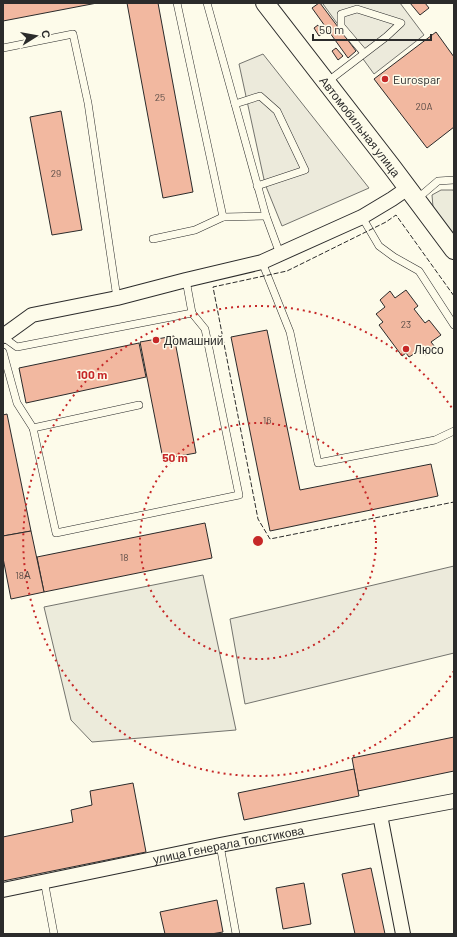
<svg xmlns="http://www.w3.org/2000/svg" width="457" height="937" viewBox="0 0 457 937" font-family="Barlow,sans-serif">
  <rect width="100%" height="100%" fill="#fdfbea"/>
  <g fill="#ecebdb" stroke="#74746e">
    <path d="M441,190H453L454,192V235L433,207L432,195Z"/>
    <path d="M203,575L236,730L92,742L71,720L44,607Z"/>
  </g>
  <g fill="#eceadb" stroke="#74746e">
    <path d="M325,3H400L424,35L374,74L323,4Z"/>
    <path d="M263,54L369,188L282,226L265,184L239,64Z"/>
    <path d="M454,566V653L245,704L230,619Z"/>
  </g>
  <g fill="#f2b8a0" stroke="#2b2b2b">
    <path d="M3,3H97L3,21Z"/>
    <path d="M127,3H158L193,192L163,198Z"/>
    <path d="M319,3H320L356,51L348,58L312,8Z"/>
    <path d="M410,3H425L429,8L420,15Z"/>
    <path d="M318,25L323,33L319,36L314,28Z"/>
    <path d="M436,32L454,57V127L427,148L374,79Z"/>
    <path d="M336,48L343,56L338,60L332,51Z"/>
    <path d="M61,111L82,230L52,235L30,117Z"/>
    <path d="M406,290L418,306L414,309L425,323L429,320L441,335L431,342L435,347L425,355L420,350L409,357L406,353L402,356L379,325L383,322L376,314L385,307L380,300L390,291L395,298Z"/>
    <path d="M267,330L300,490L431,464L438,496L270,531L231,337Z"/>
    <path d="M174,336L196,453L163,459L140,342Z"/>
    <path d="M139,343L146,377L26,403L19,368Z"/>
    <path d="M7,414L31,531L3,536V415Z"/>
    <path d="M205,523L212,558L44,592L37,557Z"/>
    <path d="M31,531L44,592L11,599L3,558V536Z"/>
    <path d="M454,737V771L358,791L352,758Z"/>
    <path d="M354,769L359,796L244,820L238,793Z"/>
    <path d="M133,783L146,852L3,881V837L73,822L71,810L92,805L90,791Z"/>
    <path d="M371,868L385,934H355L342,874Z"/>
    <path d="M304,883L311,924L283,929L276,888Z"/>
    <path d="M217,900L223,932L211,934H165L160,912Z"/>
  </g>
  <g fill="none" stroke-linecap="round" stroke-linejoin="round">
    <defs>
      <g id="service">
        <path d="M177,3L223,217L266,216"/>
        <path d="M207,3L266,216L280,254"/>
        <path d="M3,48L73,34L88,103L117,298"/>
        <path d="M327,82L386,37L401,23L357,9L341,14V26L364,53"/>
        <path d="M235,104L260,96L277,111L305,170L257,186"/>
        <path d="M417,199L438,181L454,180"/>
        <path d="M362,217L379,246L394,257L419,271L454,325"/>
        <path d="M153,239L195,230L223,217"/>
        <path d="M262,262L290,332L318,463L435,440L454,431"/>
        <path d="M3,337L17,347L192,313"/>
        <path d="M3,352L17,403L33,428L56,533L239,495L205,329L192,313L186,280"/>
        <path d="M33,428L139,405"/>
        <path d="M220,845L236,934"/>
        <path d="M44,880L54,934"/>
      </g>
      <g id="minor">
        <path d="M3,336L32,315L117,298L186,280L262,262L362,217L392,199L408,188"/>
        <path d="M380,815L403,934"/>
        <path id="s1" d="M3,890L220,845L454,801"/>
      </g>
      <g id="tertiary">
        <path id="s2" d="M265,3L392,167L454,250"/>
      </g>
    </defs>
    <use href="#service" stroke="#2b2b2b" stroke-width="8"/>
    <use href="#minor" stroke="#2b2b2b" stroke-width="16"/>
    <use href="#tertiary" stroke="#2b2b2b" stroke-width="20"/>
    <use href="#service" stroke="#fdfbea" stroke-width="7"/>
    <use href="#minor" stroke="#fdfbea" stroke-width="14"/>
    <use href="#tertiary" stroke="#fdfbea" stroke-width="18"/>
    <path stroke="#2b2b2b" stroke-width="1" stroke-dasharray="5 2" stroke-linecap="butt" d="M454,296L396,215L386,222L287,271L213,287L258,519L270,539L454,502"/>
  </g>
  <g fill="none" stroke="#c62828" stroke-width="2" stroke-dasharray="2 4">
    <circle cx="258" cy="541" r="118"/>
    <path d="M454 671A235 235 0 1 1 454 411"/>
  </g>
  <g fill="#c62828" stroke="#fdfbea" stroke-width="1.5">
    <circle cx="385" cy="79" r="4"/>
    <circle cx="156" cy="340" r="4"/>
    <circle cx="406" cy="349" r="4"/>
  </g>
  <g text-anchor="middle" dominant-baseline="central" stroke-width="3" stroke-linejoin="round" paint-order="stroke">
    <g font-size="10" fill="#5d4e48">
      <text x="160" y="97">25</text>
      <text x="424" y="106">20A</text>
      <text x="56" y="173">29</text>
      <text x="406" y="324">23</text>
      <text x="267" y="420">16</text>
      <text x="124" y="557">18</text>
      <text x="23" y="575">18А</text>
    </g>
    <g font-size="12" fill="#2b2b2b" stroke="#fdfbea" text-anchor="start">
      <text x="393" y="79">Eurospar</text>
      <text x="164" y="340">Домашний</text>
      <text x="414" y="349">Люсо</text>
    </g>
    <g font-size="12" fill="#2b2b2b" stroke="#fdfbea">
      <text stroke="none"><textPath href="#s2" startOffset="156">Автомобильная улица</textPath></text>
      <text stroke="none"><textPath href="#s1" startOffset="230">улица Генерала Толстикова</textPath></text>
    </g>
  </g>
  <circle cx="258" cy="541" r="6" fill="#c62828" stroke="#fdfbea" stroke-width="2"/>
  <g font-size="12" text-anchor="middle" font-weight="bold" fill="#c62828" stroke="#fdfbea" stroke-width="3" stroke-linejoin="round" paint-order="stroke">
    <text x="92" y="379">100 m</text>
    <text x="175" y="462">50 m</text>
  </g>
  <rect width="457" height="937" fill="none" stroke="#2b2b2b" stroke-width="8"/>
  <g transform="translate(36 36) rotate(79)" stroke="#fdfbea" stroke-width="3" paint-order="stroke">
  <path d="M0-3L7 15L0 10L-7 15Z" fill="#2b2b2b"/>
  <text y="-6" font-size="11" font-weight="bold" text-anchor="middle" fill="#2b2b2b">С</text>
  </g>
  <path d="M313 34v6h118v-6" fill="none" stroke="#2b2b2b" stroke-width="2"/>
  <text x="319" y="34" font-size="12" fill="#2b2b2b" stroke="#fdfbea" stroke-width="3" paint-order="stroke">50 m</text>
</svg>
